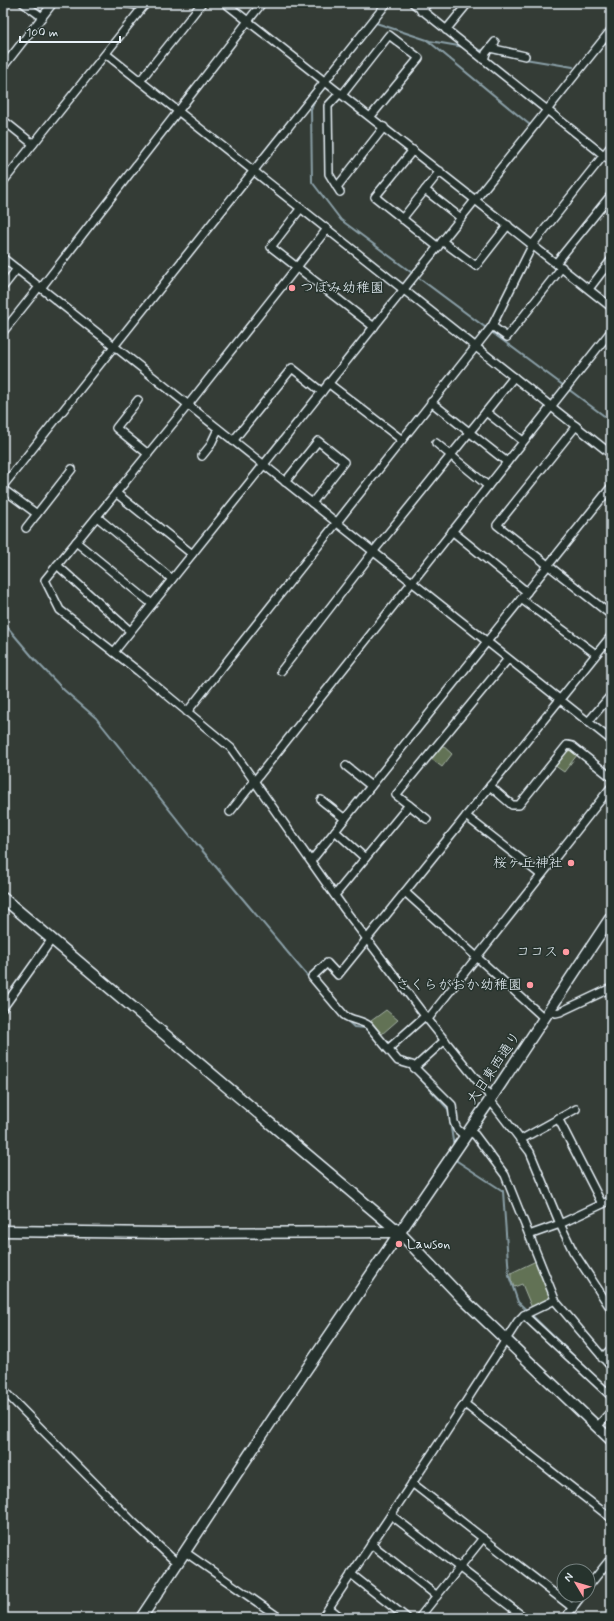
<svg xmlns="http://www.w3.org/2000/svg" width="614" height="1621" viewBox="0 0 614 1621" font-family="Mynerve,'Klee One',sans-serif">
  <rect width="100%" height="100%" fill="#343c36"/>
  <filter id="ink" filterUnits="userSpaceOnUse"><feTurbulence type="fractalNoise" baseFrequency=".025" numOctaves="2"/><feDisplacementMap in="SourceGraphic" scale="8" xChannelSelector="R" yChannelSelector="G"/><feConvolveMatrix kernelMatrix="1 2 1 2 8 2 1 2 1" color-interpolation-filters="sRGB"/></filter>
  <g filter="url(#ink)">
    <g fill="#627255" stroke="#a5b2a6">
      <path d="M441,744L452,754L442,767L430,758Z"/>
      <path d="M571,750L577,755L564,772L554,765L563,753Z"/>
      <path d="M386,1010L398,1020L382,1034L371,1021Z"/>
      <path d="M536,1261L552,1296L550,1300L532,1308L522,1284L514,1287L511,1279V1273Z"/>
    </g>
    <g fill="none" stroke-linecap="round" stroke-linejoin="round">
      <g stroke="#8a9fa7" stroke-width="2">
        <path d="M427,40L530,125"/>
        <path d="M464,47L430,41L376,23L315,100L311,109L312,182L341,220L611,421"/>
        <path d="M474,49L486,51"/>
        <path d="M490,52L503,55"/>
        <path d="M525,59L573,67"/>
        <path d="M3,622L36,661L64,690L96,718L196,843L325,997"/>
        <path d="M344,1018L354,1027L365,1028L382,1047"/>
        <path d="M416,1074L448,1109L454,1147"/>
        <path d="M456,1157L457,1161L503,1191L509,1276L518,1302L601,1382"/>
      </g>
      <defs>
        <g id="street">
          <path d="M23,3L42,17"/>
          <path d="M122,3L144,6"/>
          <path d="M225,3L611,307"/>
          <path d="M413,3L611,161"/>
          <path d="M3,7L6,3"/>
          <path d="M421,11L428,3"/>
          <path d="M446,30L468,3"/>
          <path d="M490,48L525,56"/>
          <path d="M106,54L611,454"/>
          <path d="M484,60L486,53L495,42"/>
          <path d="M3,67L53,3"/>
          <path d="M140,81L202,3"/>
          <path d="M340,93L328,106L329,174L340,192"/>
          <path d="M342,95L389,35L419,58L371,116"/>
          <path d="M3,120L33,144"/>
          <path d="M413,150L375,197L438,247"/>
          <path d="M3,182L146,3"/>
          <path d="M337,187L384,127"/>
          <path d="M425,190L461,218"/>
          <path d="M301,208L271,247L374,327"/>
          <path d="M402,219L440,171"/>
          <path d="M327,229L188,405L45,580L60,610L138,671L231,748L345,910L425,1016L488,1094L490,1100L530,1152L560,1224L573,1251L611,1309"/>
          <path d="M442,241L476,266L508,225"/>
          <path d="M3,258L611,740"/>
          <path d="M556,263L611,195"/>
          <path d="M3,287L17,269"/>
          <path d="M41,288L262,3"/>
          <path d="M589,289L611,260"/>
          <path d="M492,326L507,337L562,267"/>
          <path d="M3,332L39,287"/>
          <path d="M328,383L402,440"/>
          <path d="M138,400L116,428L148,454"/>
          <path d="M431,402L507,462"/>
          <path d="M486,412L523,441"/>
          <path d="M576,426L497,525L611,615"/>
          <path d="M233,441L292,368L322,392"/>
          <path d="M436,443L488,486"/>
          <path d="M202,456L210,446L218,429"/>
          <path d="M285,482L318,441L344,462L312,503"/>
          <path d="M3,486L387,3"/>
          <path d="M3,489L37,514"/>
          <path d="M116,493L192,554"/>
          <path d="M97,517L172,579"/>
          <path d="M26,528L72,469"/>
          <path d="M452,531L527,592"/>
          <path d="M76,542L152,604"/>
          <path d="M57,565L130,631"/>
          <path d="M521,599L596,654"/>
          <path d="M114,652L611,30"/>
          <path d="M281,671L373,552L514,377"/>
          <path d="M187,712L492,326L533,244L611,146"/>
          <path d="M588,722L611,695"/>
          <path d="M346,766L371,786"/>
          <path d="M490,786L512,805H519L567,745L572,746L611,777"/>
          <path d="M321,800L345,819"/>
          <path d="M230,812L611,331"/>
          <path d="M466,816L541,875"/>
          <path d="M427,819L396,795L508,659"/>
          <path d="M335,831L365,858"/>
          <path d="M311,861L611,487"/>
          <path d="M405,892L544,1018"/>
          <path d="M335,895L409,805"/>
          <path d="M3,1008L52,939"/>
          <path d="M550,1009L556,1013L560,1012L611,988"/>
          <path d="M428,1019L611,787"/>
          <path d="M388,1049L425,1016"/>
          <path d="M414,1068L445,1040"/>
          <path d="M558,1118L602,1204"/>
          <path d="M469,1131L475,1135L505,1175L556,1302L611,1367"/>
          <path d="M465,1136L457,1129L454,1122L452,1105L412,1065L398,1061L369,1026C362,1020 352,1021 344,1015L312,977L327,963L338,975L611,636"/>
          <path d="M520,1140L576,1109"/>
          <path d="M529,1235L560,1224L611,1200"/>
          <path d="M524,1315L611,1396"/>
          <path d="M602,1358L611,1349"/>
          <path d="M3,1390L132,1521L177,1563"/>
          <path d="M465,1404L611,1518"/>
          <path d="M597,1427L611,1411"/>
          <path d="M412,1483L573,1608"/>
          <path d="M391,1515L525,1618"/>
          <path d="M371,1544L437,1596"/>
          <path d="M185,1552L280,1618"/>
          <path d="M351,1574L407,1618"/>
          <path d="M588,1587L611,1558"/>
          <path d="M329,1608L342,1618"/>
          <path d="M322,1618L443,1437L518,1321L524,1315L555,1300"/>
          <path d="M419,1618L483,1538"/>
          <path d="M565,1618L582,1595"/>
        </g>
        <g id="secondary">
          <path d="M3,898L399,1232L462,1298L611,1440"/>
          <path d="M3,1231L164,1233L399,1232"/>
          <path d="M141,1618L278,1411L490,1100L611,917"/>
        </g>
      </defs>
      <use href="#street" stroke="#e8f1f8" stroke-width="10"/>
      <use href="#secondary" stroke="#e8f1f8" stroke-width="13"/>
      <use href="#street" stroke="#26332d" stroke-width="7"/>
      <use href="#secondary" stroke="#26332d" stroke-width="10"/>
    </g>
  </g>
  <g fill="#ff9aa2" stroke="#26332d" stroke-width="1.5">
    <circle cx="292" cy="288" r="4"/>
    <circle cx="571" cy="863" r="4"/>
    <circle cx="566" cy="952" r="4"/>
    <circle cx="530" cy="985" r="4"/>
    <circle cx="399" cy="1244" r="4"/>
  </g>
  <g text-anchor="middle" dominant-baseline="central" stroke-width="3" stroke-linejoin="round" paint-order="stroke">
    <g font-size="14" fill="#e8f1f8" stroke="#26332d" text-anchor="end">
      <text x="300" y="288" text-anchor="start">つぼみ幼稚園</text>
      <text x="563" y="863">桜ヶ丘神社</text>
      <text x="558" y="952">ココス</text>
      <text x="522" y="985">さくらがおか幼稚園</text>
      <text x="407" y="1244" text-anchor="start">Lawson</text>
    </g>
    <g font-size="14" fill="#e8f1f8" stroke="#26332d">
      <text transform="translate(494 1068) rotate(-56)">大日東西通り</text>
    </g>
  </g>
  <rect width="614" height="1621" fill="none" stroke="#26332d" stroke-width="16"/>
  <rect x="8" y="8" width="598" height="1605" fill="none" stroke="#e8f1f8" stroke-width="1.5" filter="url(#ink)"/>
  <g transform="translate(576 1583) rotate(308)"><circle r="19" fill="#26332d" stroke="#747f7e"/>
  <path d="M0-3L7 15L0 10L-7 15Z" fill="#ff9aa2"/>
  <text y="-6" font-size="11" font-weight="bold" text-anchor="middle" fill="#e8f1f8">N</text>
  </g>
  <path d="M20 36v6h100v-6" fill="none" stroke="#e8f1f8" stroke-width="2"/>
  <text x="26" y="36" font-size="12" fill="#e8f1f8" stroke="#26332d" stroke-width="3" paint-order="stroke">100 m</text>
</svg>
